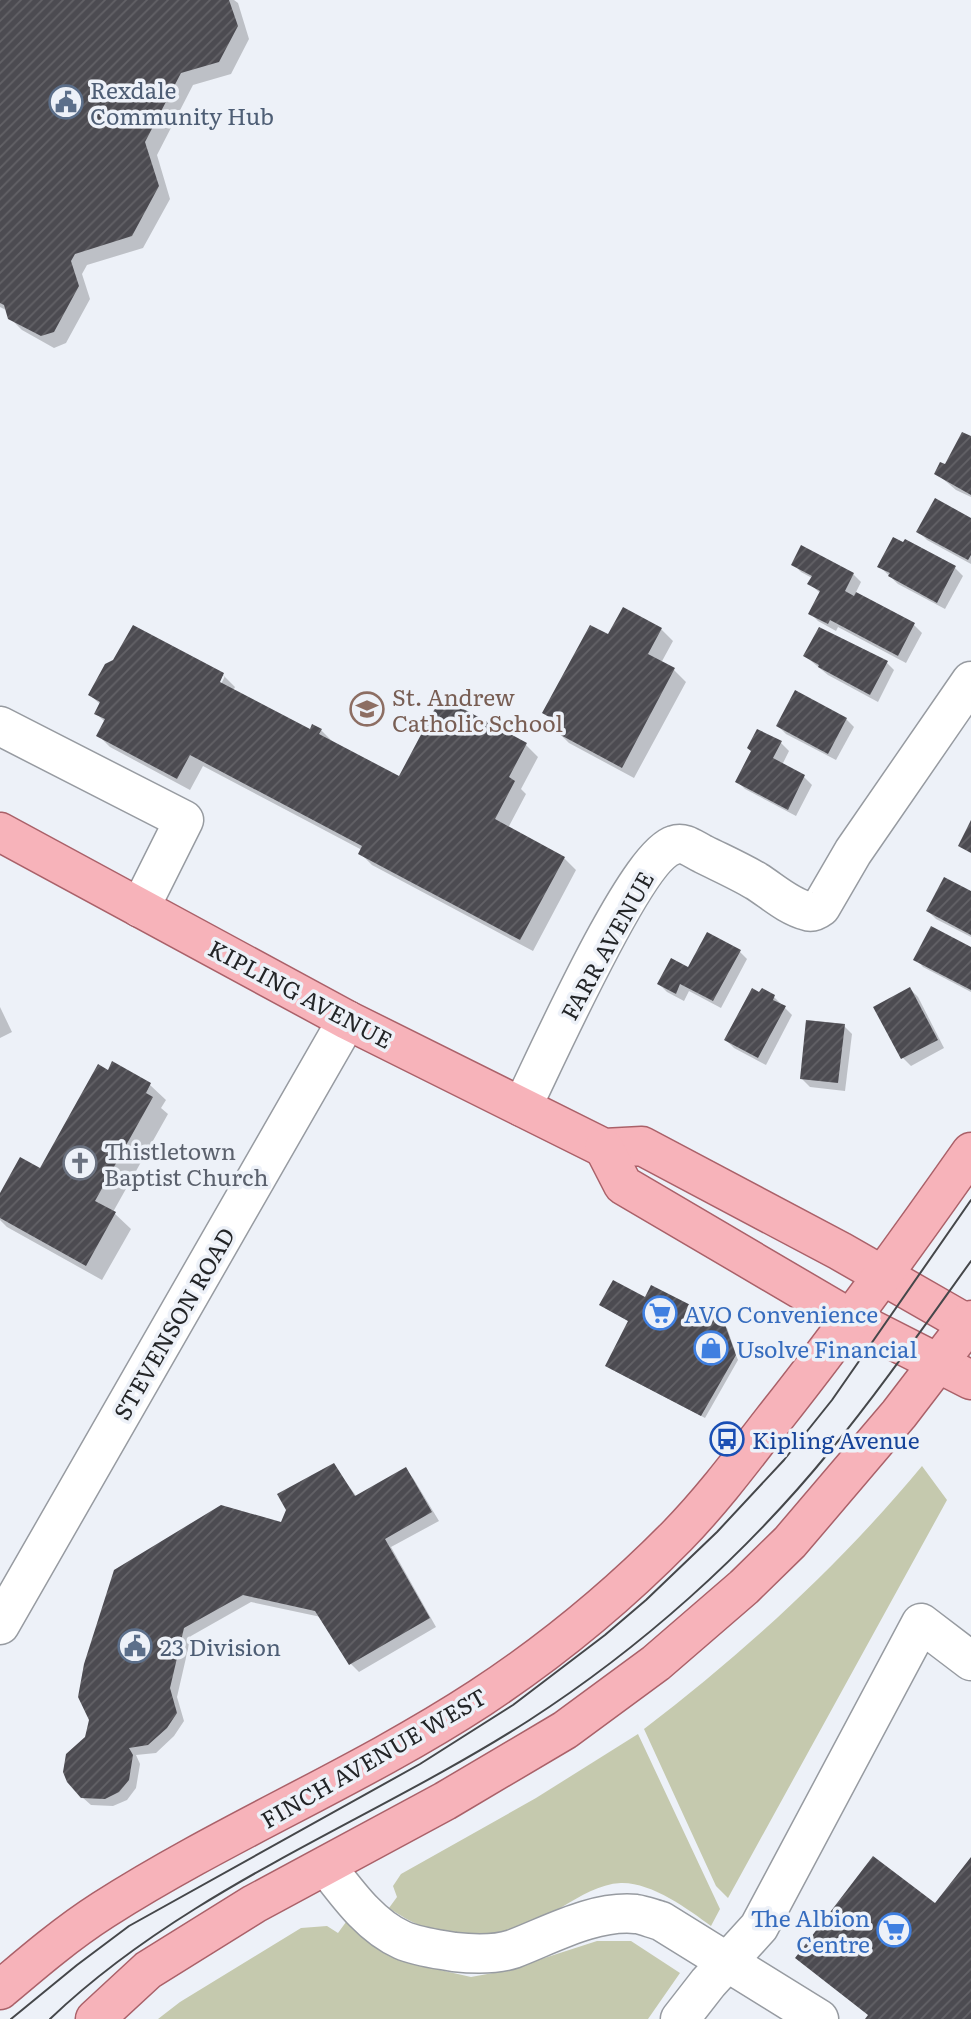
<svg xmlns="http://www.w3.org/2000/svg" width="971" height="2019" viewBox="0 0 971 2019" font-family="Literata,serif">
  <defs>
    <pattern id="building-hatch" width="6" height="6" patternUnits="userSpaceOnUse" patternTransform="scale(1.75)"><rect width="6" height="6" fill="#4c4b51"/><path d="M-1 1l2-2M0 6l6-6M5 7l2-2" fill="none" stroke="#636267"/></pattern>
  </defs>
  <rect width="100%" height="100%" fill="#edf1f8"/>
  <g fill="#c5c9ae">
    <path d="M922,1466L947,1500L728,1898L716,1886L644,1729C745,1652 841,1564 922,1466Z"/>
    <path d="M638,1734L720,1909L711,1926C688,1909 651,1882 621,1883C599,1884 581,1896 562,1907C498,1942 452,1951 389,1908L397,1897L393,1886L401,1874L536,1798Z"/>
    <path d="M346,1922L372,1942L427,1967L471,1977L504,1971L597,1941H631L680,1973L648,2019H158L180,2002L301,1928L327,1926L338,1933Z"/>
  </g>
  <g fill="#0003" fill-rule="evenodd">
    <path d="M0,0H234L238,3L249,39L231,74L193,85L157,155L170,199L143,248L87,265L82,274L90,299L66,343L54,348L22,330L10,318L8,311L0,307Z"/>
    <path d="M971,438V497L956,490L936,473L946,466Z"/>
    <path d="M971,520V564L927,540L919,532Z"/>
    <path d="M793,564L853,574L861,582L855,594L914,625L922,633L906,663L838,627L836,631L818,621L810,613L820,593L810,584L812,578L801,572Z"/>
    <path d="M879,566L955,568L963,576L945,609L898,584Z"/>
    <path d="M661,629L673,641L661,663L674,670L686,682L634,778L569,743L557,731L560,726L545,713L609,637Z"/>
    <path d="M805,656L886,662L894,670L878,702L828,675Z"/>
    <path d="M223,675L235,687L233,691L310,732L321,730L333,742L399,779L526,745L538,757L521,789L526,794L508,828L564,858L576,870L533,951L372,865L360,853L362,850L203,766L190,790L110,747L98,735L105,722L96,713L101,705L90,695ZM221,676H225L218,690Z"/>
    <path d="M846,719L854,727L836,760L786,734L778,726Z"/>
    <path d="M758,731L781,743L789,751L782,765L804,777L812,785L796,816L745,789L737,781L753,751Z"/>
    <path d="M971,893V937L936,919L928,911Z"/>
    <path d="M971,949V992L923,967L916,959Z"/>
    <path d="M739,951L747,959L721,1008L689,991L684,1001L667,992L659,984L689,969Z"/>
    <path d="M910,989L918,997L944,1048L911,1066L903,1058L876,1007Z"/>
    <path d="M774,997L792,1015L766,1065L734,1048L726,1040Z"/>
    <path d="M0,1007L12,1032L0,1038Z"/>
    <path d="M844,1026L852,1034L845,1091L810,1087L802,1079Z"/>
    <path d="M108,1072L150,1085L166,1100L161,1108L168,1114L113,1212L131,1229L102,1280L7,1227L0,1220V1196L41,1171Z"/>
    <path d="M646,1299L723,1324L727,1328L738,1360L705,1418L611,1369L630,1322L605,1308Z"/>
    <path d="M334,1466L357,1497L405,1470L413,1478L439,1521L391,1547L436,1627L359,1672L351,1664L321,1617L251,1602L191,1636L177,1697L184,1721L174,1736L156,1753L136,1755L140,1764L136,1788L127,1800L113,1806L91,1805L82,1797L86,1738L91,1720L283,1525Z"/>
  </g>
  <g fill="url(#building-hatch)">
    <path d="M0,0H229L238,26L219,62L181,73L145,142L159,186L132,236L75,254L71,261L79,286L54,332L41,336L8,319L4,305L0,303Z"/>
    <path d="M962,432L971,436V495L934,474L940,462L945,464Z"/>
    <path d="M935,498L971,518V555L968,560L916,532Z"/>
    <path d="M893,537L903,542L905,539L956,566L937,603L888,576L890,573L877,567Z"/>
    <path d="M801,545L854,573L845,591L854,596L856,592L915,623L898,656L830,620L828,624L808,614L820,591L807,584L812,576L791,565Z"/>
    <path d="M623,607L662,628L648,654L675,668L622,768L555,732L560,723L542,713L590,625L608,634Z"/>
    <path d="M133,625L224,673L220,682L310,729L312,724L322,729L319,734L399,776L441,697L527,743L509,777L515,781L495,819L565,857L520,940L358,854L362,846L190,755L177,779L96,736L105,719L94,714L100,702L88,695L105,664L113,660Z"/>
    <path d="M819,627L888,661L870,695L818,667L819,665L803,656Z"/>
    <path d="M795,690L847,718L828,754L776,726Z"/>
    <path d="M757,729L782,741L773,758L805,775L788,810L735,782L751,751L747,748Z"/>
    <path d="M971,820V853L958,846Z"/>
    <path d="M944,877L971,891V935L926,911Z"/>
    <path d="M931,926L971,947V990L913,960Z"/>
    <path d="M707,932L741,950L713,1001L680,984L676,994L657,984L671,958L688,967Z"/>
    <path d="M910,987L938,1040L901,1059L873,1007Z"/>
    <path d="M752,988L759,992L762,988L775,995L773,1000L786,1006L758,1058L724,1040Z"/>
    <path d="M806,1020L845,1024L838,1083L800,1079Z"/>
    <path d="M112,1061L151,1083L146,1093L153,1097L95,1201L116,1212L86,1266L0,1218V1193L20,1157L40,1168L98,1064L108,1070Z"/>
    <path d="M613,1280L645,1297L651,1285L724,1322L736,1355L701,1416L605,1366L628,1321L599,1305Z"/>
    <path d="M334,1463L355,1496L406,1467L432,1512L385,1539L430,1618L349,1665L315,1611L243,1595L184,1628L170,1688L177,1713L167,1728L148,1745L129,1748L133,1755L129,1780L119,1792L105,1799L81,1798L67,1782L63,1772L66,1754L85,1737L89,1720L78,1697L84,1664L114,1570L221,1505L281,1522L286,1510L277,1494Z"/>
    <path d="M873,1856L935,1903L971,1857V2019H865L868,2015L795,1958Z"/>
  </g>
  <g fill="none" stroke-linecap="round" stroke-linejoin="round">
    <defs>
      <g id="minor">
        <path d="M0,726L184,820L140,908"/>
        <path d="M522,1107C544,1063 635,857 674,845C685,841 694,850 703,854C721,863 739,871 756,881C772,891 788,906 807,911C812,913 817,910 821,907L853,852L971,681"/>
        <path d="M0,1625L347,1020"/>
        <path d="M326,1866C347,1893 370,1926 402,1940C418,1947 437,1949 454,1952C473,1954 495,1955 513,1949C550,1935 594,1910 636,1914C644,1915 653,1919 661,1921L819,2019"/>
        <path d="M680,2019L708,1983L759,1927L921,1623L971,1661"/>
      </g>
      <g id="major">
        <path d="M0,832L347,1020L604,1148L642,1146L840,1251L971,1326"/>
        <path d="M604,1148L623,1185L851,1319L971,1380"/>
        <path d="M0,1990C33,1962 67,1933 103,1910C225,1832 359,1777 480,1698C550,1652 618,1596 677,1536C712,1500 742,1460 773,1420C842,1333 907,1243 971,1152"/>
        <path d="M95,2019L148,1970L254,1904L445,1801L565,1730L656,1663L744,1587L790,1542L899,1414L971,1320"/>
      </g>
    </defs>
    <use href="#minor" stroke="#979ba1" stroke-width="41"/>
    <use href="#major" stroke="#aa6169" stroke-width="41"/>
    <use href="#minor" stroke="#fff" stroke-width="38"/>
    <use href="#major" stroke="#f7b3ba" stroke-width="38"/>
    <g stroke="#45474a" stroke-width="2">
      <path d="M11,2019L77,1965L129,1926L420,1764L513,1705L605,1635L646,1600L717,1532L784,1460L832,1400L971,1200"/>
      <path d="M50,2019C187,1888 370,1822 528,1721C641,1648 745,1555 830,1451C880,1390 925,1325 971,1261"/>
    </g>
  </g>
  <defs>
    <symbol id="civic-ring" viewBox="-11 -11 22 22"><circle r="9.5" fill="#edf1f8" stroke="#5c6f8a" stroke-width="1.5"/><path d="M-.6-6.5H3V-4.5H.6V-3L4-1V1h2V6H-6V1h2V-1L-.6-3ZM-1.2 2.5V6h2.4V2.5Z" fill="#5c6f8a"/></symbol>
    <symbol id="school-ring" viewBox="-11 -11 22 22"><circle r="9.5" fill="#edf1f8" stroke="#8d6e63" stroke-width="1.5"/><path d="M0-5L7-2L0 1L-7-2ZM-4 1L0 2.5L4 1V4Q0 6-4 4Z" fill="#8d6e63"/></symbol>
    <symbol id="church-ring" viewBox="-11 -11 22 22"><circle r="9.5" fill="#edf1f8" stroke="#6b7280" stroke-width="1.5"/><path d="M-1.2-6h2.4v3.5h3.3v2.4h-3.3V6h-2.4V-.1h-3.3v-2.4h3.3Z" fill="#6b7280"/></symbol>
    <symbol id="supermarket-ring" viewBox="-11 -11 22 22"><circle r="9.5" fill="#edf1f8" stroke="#3f7fe0" stroke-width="1.5"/><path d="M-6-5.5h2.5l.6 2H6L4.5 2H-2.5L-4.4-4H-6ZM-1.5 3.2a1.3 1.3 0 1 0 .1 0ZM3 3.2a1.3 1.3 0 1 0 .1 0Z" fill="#3f7fe0"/></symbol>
    <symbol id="shop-ring" viewBox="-11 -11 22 22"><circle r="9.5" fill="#edf1f8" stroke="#3f7fe0" stroke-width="1.5"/><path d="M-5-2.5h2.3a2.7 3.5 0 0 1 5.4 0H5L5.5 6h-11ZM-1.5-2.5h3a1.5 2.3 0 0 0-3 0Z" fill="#3f7fe0"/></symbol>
    <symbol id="bus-ring" viewBox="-11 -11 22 22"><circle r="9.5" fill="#edf1f8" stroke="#1a4fb4" stroke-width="1.5"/><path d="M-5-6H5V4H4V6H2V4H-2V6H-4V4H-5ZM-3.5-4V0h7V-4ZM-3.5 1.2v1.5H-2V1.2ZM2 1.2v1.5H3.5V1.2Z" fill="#1a4fb4"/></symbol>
  </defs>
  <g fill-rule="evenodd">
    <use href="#civic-ring" x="47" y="83" width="38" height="38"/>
    <use href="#school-ring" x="348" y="690" width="38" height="38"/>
    <use href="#church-ring" x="61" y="1144" width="38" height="38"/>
    <use href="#supermarket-ring" x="641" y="1294" width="38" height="38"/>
    <use href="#shop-ring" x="692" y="1329" width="38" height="38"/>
    <use href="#bus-ring" x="708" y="1420" width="38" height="38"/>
    <use href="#civic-ring" x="116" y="1627" width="38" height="38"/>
    <use href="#supermarket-ring" x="875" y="1911" width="38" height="38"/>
  </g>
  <g text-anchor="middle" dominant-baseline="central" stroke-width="7" stroke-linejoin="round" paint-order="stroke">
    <g font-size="23" fill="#4e5e75" stroke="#edf1f8" text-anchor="start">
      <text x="90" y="89">Rexdale<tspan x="90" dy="26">Community Hub</tspan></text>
      <text x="160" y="1646">23 Division</text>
    </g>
    <g font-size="23" fill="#785e54" stroke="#edf1f8" text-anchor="start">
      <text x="392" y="696">St. Andrew<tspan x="392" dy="26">Catholic School</tspan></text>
    </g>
    <g font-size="23" fill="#232527" stroke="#edf1f8">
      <text transform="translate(606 945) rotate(-61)">FARR AVENUE</text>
      <text transform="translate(301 993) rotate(28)">KIPLING AVENUE</text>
      <text transform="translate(173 1323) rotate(-60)">STEVENSON ROAD</text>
      <text transform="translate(373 1757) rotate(-30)">FINCH AVENUE WEST</text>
    </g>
    <g font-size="23" fill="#5b616d" stroke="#edf1f8" text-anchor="start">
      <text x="104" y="1150">Thistletown<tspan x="104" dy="26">Baptist Church</tspan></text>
    </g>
    <g font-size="23" fill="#366cbe" stroke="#edf1f8" text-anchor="start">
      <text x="684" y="1313">AVO Convenience</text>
      <text x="736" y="1348">Usolve Financial</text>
      <text x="870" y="1917" text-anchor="end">The Albion<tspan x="870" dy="26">Centre</tspan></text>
    </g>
    <g font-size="23" fill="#164399" stroke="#edf1f8" text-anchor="start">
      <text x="752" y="1439">Kipling Avenue</text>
    </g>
  </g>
</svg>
